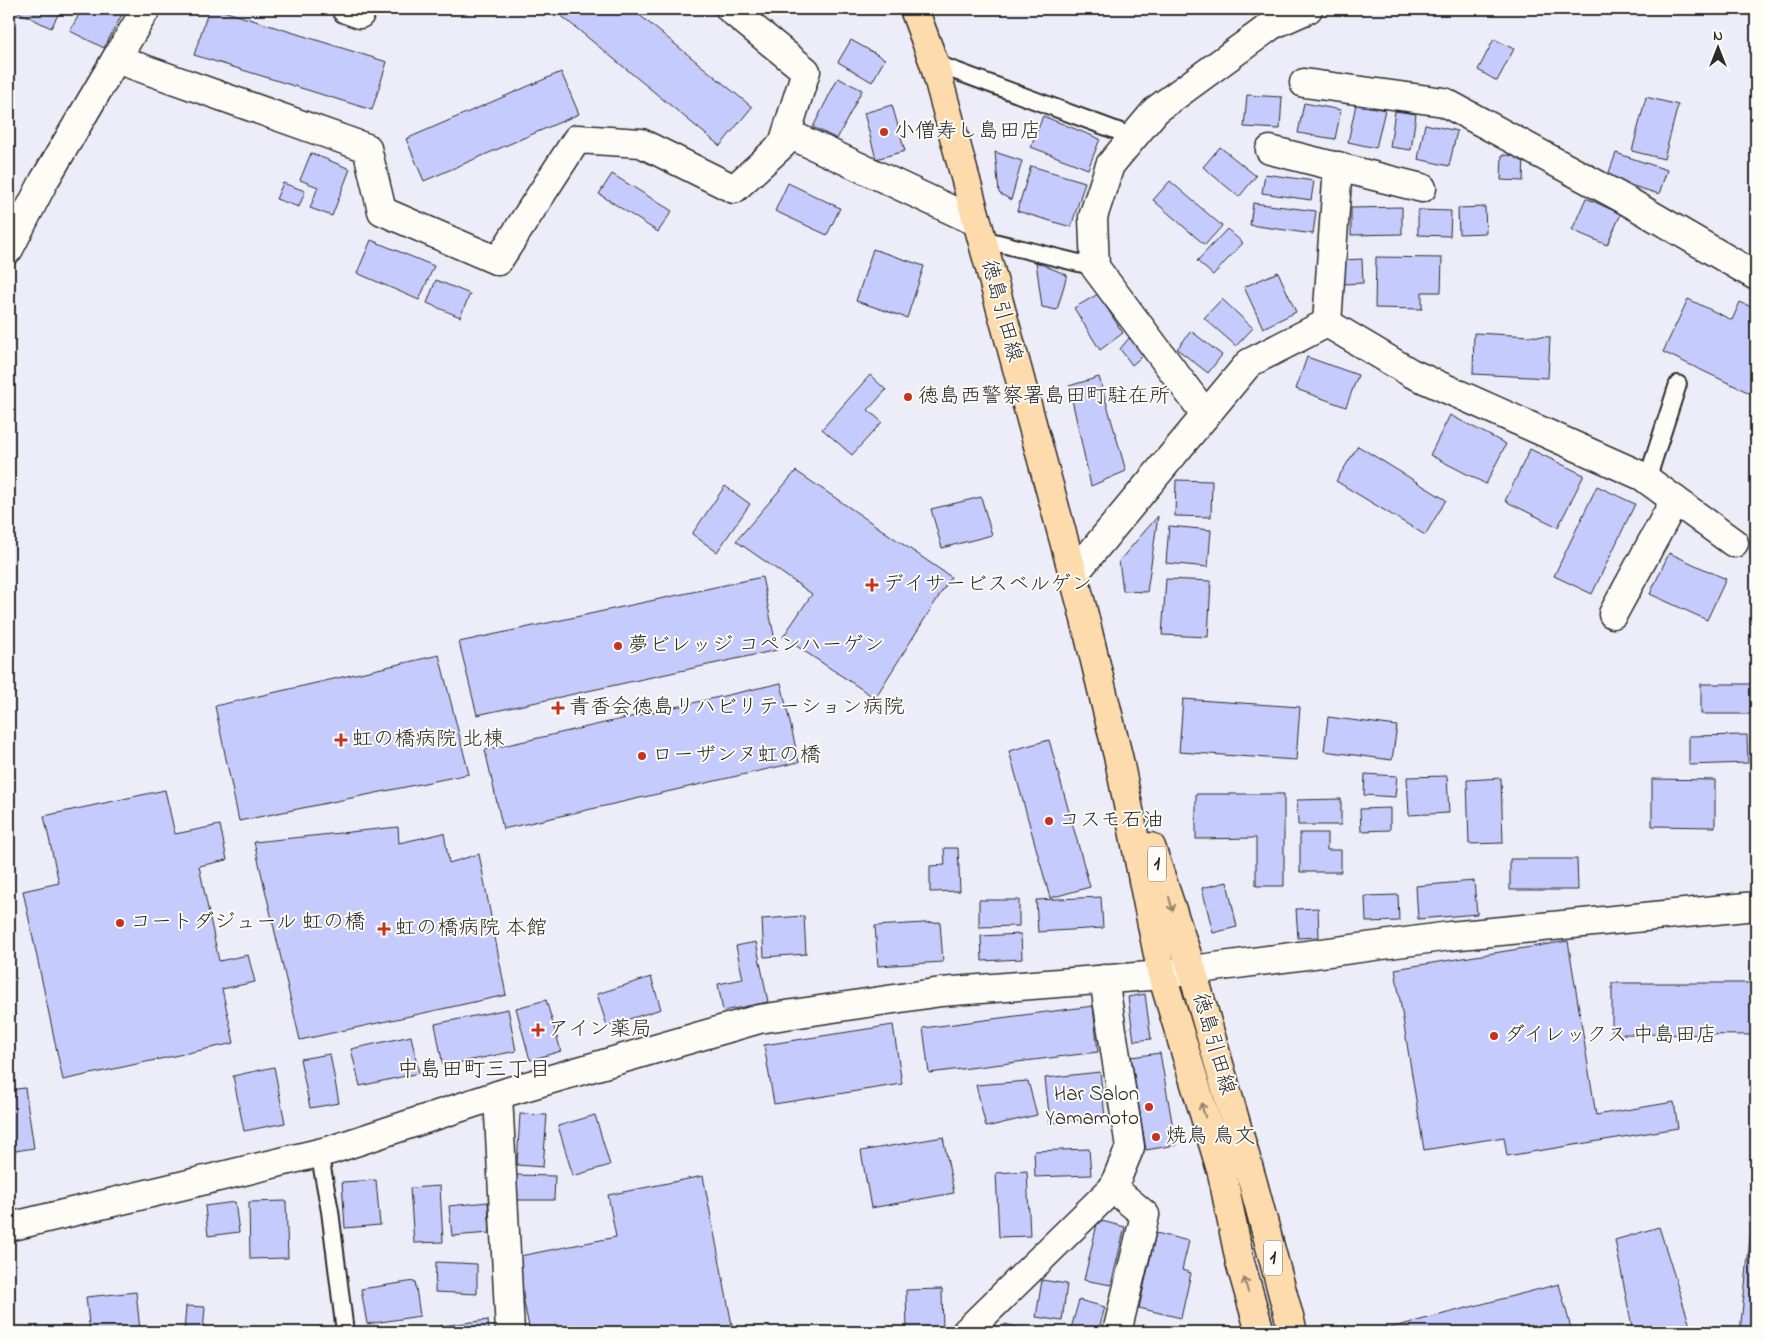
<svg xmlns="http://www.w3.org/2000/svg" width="1765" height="1341" viewBox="0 0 1765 1341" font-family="'Indie Flower','Klee One',sans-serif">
  <rect width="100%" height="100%" fill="#ecedf9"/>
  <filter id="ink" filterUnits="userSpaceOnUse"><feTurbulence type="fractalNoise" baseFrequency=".02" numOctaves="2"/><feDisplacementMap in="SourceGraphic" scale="10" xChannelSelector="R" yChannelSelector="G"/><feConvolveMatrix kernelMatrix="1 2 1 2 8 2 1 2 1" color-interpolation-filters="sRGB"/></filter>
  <g filter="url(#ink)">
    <g fill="#c5cbfd" stroke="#2b2b2b">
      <path d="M12,9H61L51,28Z"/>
      <path d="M82,9H125L104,48L70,31Z"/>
      <path d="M209,9H217L387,62L372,110L194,55Z"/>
      <path d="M553,9H632L752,107L720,146Z"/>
      <path d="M1494,39L1514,49L1497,81L1478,70Z"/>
      <path d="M851,40L885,59L872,82L838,62Z"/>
      <path d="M561,72L579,114L424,181L406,139Z"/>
      <path d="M838,78L862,90L837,139L813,127Z"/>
      <path d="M1247,95L1282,97L1280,129L1244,127Z"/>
      <path d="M1646,97L1678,105L1664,159L1632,151Z"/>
      <path d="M1304,103L1341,110L1335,139L1298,133Z"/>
      <path d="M1356,104L1385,110L1376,148L1348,142Z"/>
      <path d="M892,105L905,151L876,159L864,113Z"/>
      <path d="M1395,111L1416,114L1411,150L1390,147Z"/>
      <path d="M1043,116L1100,139L1088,169L1031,147Z"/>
      <path d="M1425,124L1457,131L1449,166L1418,159Z"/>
      <path d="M1220,147L1256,176L1239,197L1203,167Z"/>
      <path d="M995,152L1022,161L1011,200L999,193Z"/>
      <path d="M311,153L350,169L332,216L310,208L318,187L300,180Z"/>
      <path d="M1616,153L1667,170L1659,194L1607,178Z"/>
      <path d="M1502,155L1524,156L1523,181L1501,180Z"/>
      <path d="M1031,166L1085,182L1071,227L1017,211Z"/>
      <path d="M612,174L672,211L658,232L599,194Z"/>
      <path d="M1265,174L1314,181L1311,200L1262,193Z"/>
      <path d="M1170,181L1222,226L1205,245L1153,200Z"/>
      <path d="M283,183L305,191L299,207L276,199Z"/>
      <path d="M788,183L840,208L827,235L775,211Z"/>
      <path d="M1586,198L1621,214L1607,245L1572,230Z"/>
      <path d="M1253,203L1316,211L1313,234L1250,225Z"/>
      <path d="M1402,207V234L1351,235V208Z"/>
      <path d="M1485,207L1486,233L1459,234L1458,208Z"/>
      <path d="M1418,210L1451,211L1450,236L1418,235Z"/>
      <path d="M1227,229L1243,243L1213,275L1197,261Z"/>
      <path d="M371,240L434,266L419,300L357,273Z"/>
      <path d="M873,249L924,266L907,318L856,301Z"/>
      <path d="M1376,257L1442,258L1441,292H1422V309L1375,308Z"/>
      <path d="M1362,259L1363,283L1344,284L1343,260Z"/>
      <path d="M1036,262L1067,275L1057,310L1042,307Z"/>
      <path d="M1278,272L1296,312L1263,328L1244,287Z"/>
      <path d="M436,280L470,294L460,317L427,303Z"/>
      <path d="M1098,294L1123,333L1100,350L1074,308Z"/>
      <path d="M1222,299L1253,328L1236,346L1204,318Z"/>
      <path d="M1688,299L1732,320L1740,302L1756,309V396L1663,352Z"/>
      <path d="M1191,331L1222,355L1208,373L1177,349Z"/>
      <path d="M1474,333L1550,337L1548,378L1473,374Z"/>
      <path d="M1129,338L1146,353L1132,365L1120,349Z"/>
      <path d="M1307,357L1358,375L1346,407L1296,389Z"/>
      <path d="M870,375L886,390L868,410L882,422L852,455L822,429Z"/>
      <path d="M1099,377L1126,471L1091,486L1069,386Z"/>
      <path d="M1450,415L1506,444L1486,484L1430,455Z"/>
      <path d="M1358,446L1446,500L1425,535L1336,481Z"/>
      <path d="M1530,449L1584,475L1558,527L1505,501Z"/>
      <path d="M796,471L951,577L875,698L783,637L812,594L736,541Z"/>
      <path d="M1176,480L1212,481L1211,517L1175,516Z"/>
      <path d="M725,486L750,504L717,552L692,534Z"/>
      <path d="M1597,486L1635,504L1592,594L1554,576Z"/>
      <path d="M981,497L992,535L942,548L931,509Z"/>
      <path d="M1158,516L1147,592L1123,591L1119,561Z"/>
      <path d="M1169,526L1211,530L1208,567L1166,563Z"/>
      <path d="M1669,553L1726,579L1707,620L1650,594Z"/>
      <path d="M762,577L777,650L477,715L459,642Z"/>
      <path d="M1166,579L1211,581L1208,637L1162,635Z"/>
      <path d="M439,655L469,774L239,821L215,706Z"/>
      <path d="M781,683L799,762L503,829L485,750Z"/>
      <rect x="1701" y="684" width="55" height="30"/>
      <path d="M1183,699L1300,707L1296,760L1179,752Z"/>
      <path d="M1328,717L1397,726L1392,760L1324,751Z"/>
      <path d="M1747,735L1748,763L1689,765V736Z"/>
      <path d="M1049,740L1090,887L1050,898L1009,751Z"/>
      <path d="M1365,774L1397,776L1395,797L1364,795Z"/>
      <path d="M1447,776L1449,813L1409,815L1407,777Z"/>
      <path d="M1501,778L1503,843L1469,844L1467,780Z"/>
      <path d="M1652,779L1715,780V827L1652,826Z"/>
      <path d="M165,790L175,834L220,825L227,860L199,866L219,961L248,955L255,982L222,989L234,1043L63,1080L23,891L59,883L44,816Z"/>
      <path d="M1196,794H1284V886H1256V838L1196,839Z"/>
      <path d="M1341,799V825H1298L1297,800Z"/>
      <path d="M1390,808V830L1361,831L1360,809Z"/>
      <path d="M398,827L399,843L444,833L449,863L479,854L506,995L300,1040L254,842Z"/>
      <path d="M1300,833H1327V850H1341V872H1300Z"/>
      <path d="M944,848H958L960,891L930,892V866L945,865Z"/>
      <path d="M1510,859H1577L1578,890H1510Z"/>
      <path d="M1474,881L1477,914L1418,919L1416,886Z"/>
      <path d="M1227,882L1237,927L1213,933L1202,888Z"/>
      <path d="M1398,895L1399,921L1366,922L1365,896Z"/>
      <path d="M1101,897L1103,928L1038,932L1036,900Z"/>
      <path d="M979,900H1019V926L979,927Z"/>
      <path d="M1318,908L1319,937L1298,938L1296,909Z"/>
      <path d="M804,916L806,954L764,957L762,919Z"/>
      <path d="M940,922L943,962L878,966L875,926Z"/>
      <path d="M1021,934L1022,959L982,961L981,936Z"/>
      <path d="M1568,941L1596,1115L1674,1102L1678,1128L1507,1156L1504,1137L1424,1150L1395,969Z"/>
      <path d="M756,942L768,1002L723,1011L718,984L743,979L736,946Z"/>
      <path d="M651,977L661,1009L607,1026L597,994Z"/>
      <path d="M1612,983H1756V1035L1612,1034Z"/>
      <path d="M1145,994L1151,1039L1134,1041L1128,997Z"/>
      <path d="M546,1000L561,1051L530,1060L516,1008Z"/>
      <path d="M1093,1006L1098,1052L929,1073L923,1028Z"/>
      <path d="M508,1009L516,1051L443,1066L435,1024Z"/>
      <path d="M893,1025L902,1084L774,1104L764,1045Z"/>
      <path d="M411,1036L419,1073L360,1086L351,1049Z"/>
      <path d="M1160,1053L1176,1145L1146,1150L1131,1057Z"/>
      <path d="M330,1054L339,1103L310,1108L300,1059Z"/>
      <path d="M274,1067L285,1123L244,1131L233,1076Z"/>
      <path d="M1100,1072L1105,1117L1050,1123L1045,1078Z"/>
      <path d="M1028,1081L1037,1115L986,1127L976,1085Z"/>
      <path d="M25,1088L34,1148L9,1152V1090Z"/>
      <path d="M520,1114L547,1115L543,1167L517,1165Z"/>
      <path d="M595,1115L610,1165L573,1176L558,1126Z"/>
      <path d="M943,1137L954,1193L871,1208L861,1151Z"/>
      <path d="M1089,1149L1091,1175L1035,1177L1034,1151Z"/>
      <path d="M1027,1171L1030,1236L999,1237L996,1173Z"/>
      <path d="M516,1175L555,1176L554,1200H515Z"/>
      <path d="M703,1176L733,1330L720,1332H530L515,1257L616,1237L608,1195Z"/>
      <path d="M376,1180L380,1225L345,1228L342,1182Z"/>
      <path d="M440,1186L443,1242L414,1243L410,1188Z"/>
      <path d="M286,1201L288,1258L250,1259L249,1202Z"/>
      <path d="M235,1202L239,1232L208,1236L205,1206Z"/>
      <path d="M488,1202L490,1233L452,1236L449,1206Z"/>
      <path d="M1098,1220L1125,1227L1111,1285L1084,1280Z"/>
      <path d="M1752,1220H1756V1332H1740Z"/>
      <path d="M1659,1227L1692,1332H1633L1615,1240Z"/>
      <path d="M1156,1233L1189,1241L1182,1270L1191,1273L1181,1318L1139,1308Z"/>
      <path d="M436,1262L477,1264V1294L435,1292Z"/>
      <path d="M1042,1280L1067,1284L1062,1321L1036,1317Z"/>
      <path d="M415,1281L420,1316L367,1324L361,1289Z"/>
      <path d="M1559,1284L1572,1332H1387L1386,1329Z"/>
      <path d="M942,1289L943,1330L907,1331L906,1290Z"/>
      <path d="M136,1292L140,1330L117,1332H90L86,1297Z"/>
      <path d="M1079,1300L1105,1307L1098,1332H1070Z"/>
      <path d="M186,1306L205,1307L203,1332H184Z"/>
      <path d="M488,1320L489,1332H440V1326Z"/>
      <path d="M1005,1324L1034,1332H1002Z"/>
      <path d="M1143,1325L1173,1332H1141Z"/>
    </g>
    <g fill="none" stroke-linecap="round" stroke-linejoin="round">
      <defs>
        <g id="service">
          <path d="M934,63L1134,137"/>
          <path d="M982,239L1095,267"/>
          <path d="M1647,480L1678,384"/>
          <path d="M319,1152L330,1211L345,1332"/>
        </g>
        <g id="minor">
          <path d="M146,9L116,59L367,148L382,211L498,261L577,139L641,143L734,189L783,144L806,71L730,9"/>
          <path d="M346,9L360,14"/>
          <path d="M1304,83L1444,102L1622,198L1756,276"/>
          <path d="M787,133L977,222"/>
          <path d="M1270,150L1422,188"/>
          <path d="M9,249L44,181L116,59"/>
          <path d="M1327,323L1338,166"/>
          <path d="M1206,415L1095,267L1093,217L1110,165L1156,110L1272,25L1308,9"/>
          <path d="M1073,575L1249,363L1327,323L1411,373L1642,476L1734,543"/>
          <path d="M1613,614L1675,500"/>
          <path d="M498,1095L510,1332"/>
          <path d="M1113,1188L1145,1215L1117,1332"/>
          <path d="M9,1227L331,1150L510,1091L759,1019L941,992L1162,975L1192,970"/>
          <path d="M966,1332L1113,1188L1130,1147L1104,979"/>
        </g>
        <path id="tertiary" d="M1192,970L1450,936L1756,906"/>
        <g id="primary">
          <path d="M914,9L934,63L1082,607L1119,760L1162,975L1222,1173L1240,1262L1260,1332"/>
          <path d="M1151,847L1192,970L1253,1183L1293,1332"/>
        </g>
      </defs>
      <use href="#service" stroke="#2b2b2b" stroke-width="20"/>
      <use href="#minor" stroke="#2b2b2b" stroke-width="31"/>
      <use href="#tertiary" stroke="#2b2b2b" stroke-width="31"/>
      <use href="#primary" stroke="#2b2b2b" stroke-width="31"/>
      <use href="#service" stroke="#fdfcf7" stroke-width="16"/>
      <use href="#minor" stroke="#fdfcf7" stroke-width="28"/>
      <use href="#tertiary" stroke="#fdfcf7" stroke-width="28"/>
      <use href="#primary" stroke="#fedbac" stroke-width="28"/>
    </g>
    <defs><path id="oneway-shaft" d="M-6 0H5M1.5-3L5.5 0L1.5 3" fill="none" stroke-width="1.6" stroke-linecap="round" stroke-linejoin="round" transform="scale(1.25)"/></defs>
    <g stroke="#94836c">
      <use href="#oneway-shaft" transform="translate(1171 904) rotate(74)"/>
      <use href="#oneway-shaft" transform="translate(1203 1110) rotate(-107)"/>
      <use href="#oneway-shaft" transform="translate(1246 1285) rotate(-106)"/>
    </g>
  </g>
  <g fill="#c8321e" stroke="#fdfcf7" stroke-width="2">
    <circle cx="884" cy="132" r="5"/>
    <circle cx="908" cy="397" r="5"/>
    <path d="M869.5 577.5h5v5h5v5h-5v5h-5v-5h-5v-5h5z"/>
    <circle cx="618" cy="646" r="5"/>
    <path d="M555.5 700.5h5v5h5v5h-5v5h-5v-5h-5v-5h5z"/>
    <path d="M338.5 732.5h5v5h5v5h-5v5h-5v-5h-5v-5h5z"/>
    <circle cx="642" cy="756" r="5"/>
    <circle cx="1049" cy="821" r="5"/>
    <circle cx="120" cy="923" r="5"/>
    <path d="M381.5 921.5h5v5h5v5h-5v5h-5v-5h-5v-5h5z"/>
    <path d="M535.5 1022.5h5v5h5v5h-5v5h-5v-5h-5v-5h5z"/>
    <circle cx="1494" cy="1036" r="5"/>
    <circle cx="1149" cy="1107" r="5"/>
    <circle cx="1156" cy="1137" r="5"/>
  </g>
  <g text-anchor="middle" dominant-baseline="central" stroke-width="4" stroke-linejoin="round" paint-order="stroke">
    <g fill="#fdfcf7" stroke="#6a6a68" stroke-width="1">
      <rect x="1148" y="846.5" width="18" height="35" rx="4"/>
      <rect x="1264" y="1240.5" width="18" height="35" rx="4"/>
    </g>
    <g font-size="20" font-weight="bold" fill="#2b2b2b">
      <text x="1157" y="864">1</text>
      <text x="1273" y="1258">1</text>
    </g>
    <g font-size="21" fill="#2b2b2b" stroke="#fdfcf7" text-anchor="start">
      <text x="894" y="132">小僧寿し島田店</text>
      <text x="918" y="397">徳島西警察署島田町駐在所</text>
      <text x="883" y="585">デイサービスベルゲン</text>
      <text x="628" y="646">夢ビレッジ コペンハーゲン</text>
      <text x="569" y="708">青香会徳島リハビリテーション病院</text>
      <text x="352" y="740">虹の橋病院 北棟</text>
      <text x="652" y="756">ローザンヌ虹の橋</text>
      <text x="1059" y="821">コスモ石油</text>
      <text x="130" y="923">コートダジュール 虹の橋</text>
      <text x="395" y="929">虹の橋病院 本館</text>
      <text x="548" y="1030">アイン薬局</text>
      <text x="1504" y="1036">ダイレックス 中島田店</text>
      <text x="1139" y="1095" text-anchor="end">Har Salon<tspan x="1139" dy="24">Yamamoto</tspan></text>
      <text x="1166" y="1137">焼鳥 鳥文</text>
    </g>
    <g font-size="21" fill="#2b2b2b" stroke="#fdfcf7">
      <text transform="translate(1001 311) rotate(75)">徳島引田線</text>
      <text transform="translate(1213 1044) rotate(74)">徳島引田線</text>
    </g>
    <g font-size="22" fill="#2b2b2b" stroke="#fdfcf7">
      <text x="474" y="1071">中島田町三丁目</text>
    </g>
  </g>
  <rect width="1765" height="1341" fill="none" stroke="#fdfcf7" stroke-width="30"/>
  <rect x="15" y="15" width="1735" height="1311" fill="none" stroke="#2b2b2b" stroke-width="2" filter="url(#ink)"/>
  <g transform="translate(1718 48)" stroke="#fdfcf7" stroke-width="4" paint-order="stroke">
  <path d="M0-4L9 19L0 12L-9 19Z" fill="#2b2b2b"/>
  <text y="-8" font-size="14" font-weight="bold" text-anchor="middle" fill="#2b2b2b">N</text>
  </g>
</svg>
